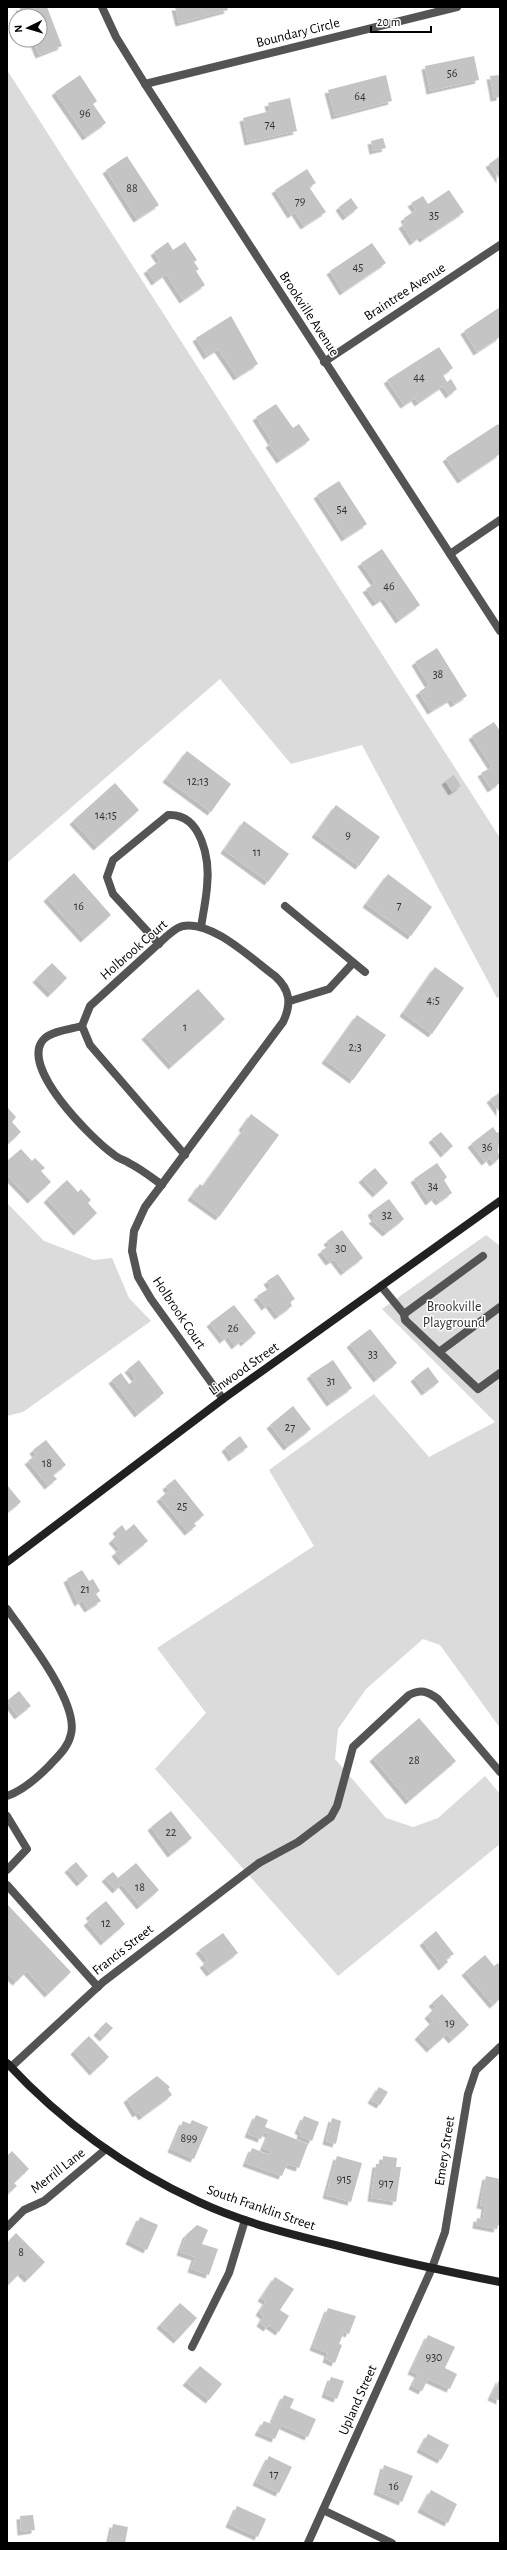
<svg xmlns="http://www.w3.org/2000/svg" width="507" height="2550" viewBox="0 0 507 2550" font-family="'Alegreya Sans',sans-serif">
  <defs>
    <filter id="shadow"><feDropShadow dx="-3.5" dy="3.5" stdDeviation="0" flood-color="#0004"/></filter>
  </defs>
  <rect width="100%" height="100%" fill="#fff"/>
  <g fill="#dbdbdb">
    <path d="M7,70L500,838V997L497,998L362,745L291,764L220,679L7,863Z"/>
    <path d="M7,1203L44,1241L94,1260L112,1258L129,1298L151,1321L23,1412L7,1416Z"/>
    <path d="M486,1235L500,1246V1728L440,1645L423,1639L366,1689L338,1729L335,1759L386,1818L413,1827L438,1818L485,1776L500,1794V1844L338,1976L155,1769L206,1713L157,1648L314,1546L269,1470L374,1394L429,1457L495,1422L382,1309Z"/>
  </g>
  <g fill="#c4c4c4" filter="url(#shadow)">
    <path d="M19,7H47L62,46L39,55L33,40H40V16H23Z"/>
    <path d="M175,7H227L228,10L179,23Z"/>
    <path d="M474,56L479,80L430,91L425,66Z"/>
    <path d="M80,75L97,101L93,104L106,123L86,137L55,92Z"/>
    <path d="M386,75L392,101L335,116L328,90Z"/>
    <path d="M500,75V97L494,98L490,76Z"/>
    <path d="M290,98L297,131L248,142L243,118L270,111L268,103Z"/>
    <path d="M383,138L386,148L373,151L371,141Z"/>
    <path d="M127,156L159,205L137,219L106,170Z"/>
    <path d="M500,156V180L489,164Z"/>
    <path d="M307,169L316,183L309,187L326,212L304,226L295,212L291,215L275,190Z"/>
    <path d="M449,190L464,212L423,239L421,236L413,242L402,225L406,222L404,218L416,210L411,203L423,196L428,204Z"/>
    <path d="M351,198L358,208L346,217L339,207Z"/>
    <path d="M168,242L173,250L185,242L197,260L194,262L199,269L196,271L205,285L183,300L166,274L155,282L147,270L160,261L154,252Z"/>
    <path d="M372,243L386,263L343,292L330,271Z"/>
    <path d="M500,307V337L477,352L464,331Z"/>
    <path d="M231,316L258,364L237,377L218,349L207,356L196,338Z"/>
    <path d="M439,347L453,368L443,375L447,382L451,379L457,389L449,395L443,386L418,403L415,398L404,405L387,380Z"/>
    <path d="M276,404L293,428L299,424L310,440L280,460L269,444L272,442L256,417Z"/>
    <path d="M498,424L500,427V454L461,480L446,458Z"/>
    <path d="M339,481L367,524L345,538L317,495Z"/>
    <path d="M382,549L420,605L399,620L384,598L376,603L366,589L375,583L361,563Z"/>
    <path d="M437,648L467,696L454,704L451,699L431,711L419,692L429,685L415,662Z"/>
    <path d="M494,722L500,731V783L491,789L481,773L492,767L472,736Z"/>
    <path d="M187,751L231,784L211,812L166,779Z"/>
    <path d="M454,775L461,786L452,792L445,781Z"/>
    <path d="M115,783L139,810L97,847L73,821Z"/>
    <path d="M336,805L380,837L359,866L315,834Z"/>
    <path d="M244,821L289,854L268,882L224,850Z"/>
    <path d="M74,873L111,915L84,939L47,898Z"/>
    <path d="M388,874L432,907L411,936L366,904Z"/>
    <path d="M52,963L67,978L51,994L36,979Z"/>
    <path d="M435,967L464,988L432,1034L403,1013Z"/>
    <path d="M198,989L225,1019L172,1066L145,1036Z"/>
    <path d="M357,1015L386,1035L353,1080L325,1060Z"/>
    <path d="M499,1093L500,1094V1113L490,1099Z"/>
    <path d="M7,1107L16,1117L12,1122L21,1132L7,1145Z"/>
    <path d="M251,1114L279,1135L219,1217L191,1197L200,1184L203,1186L244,1129L242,1127Z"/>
    <path d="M493,1127L497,1133L500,1131L498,1152L500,1158L493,1163L490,1158L485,1162L471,1144Z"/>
    <path d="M441,1132L453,1146L444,1154L432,1139Z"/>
    <path d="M21,1149L32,1161L35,1158L45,1168L41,1171L51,1182L31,1200L7,1175V1161Z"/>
    <path d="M437,1163L447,1177L444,1180L452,1193L439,1202L435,1197L429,1202L414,1179Z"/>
    <path d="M375,1168L388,1183L376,1194L362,1179Z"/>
    <path d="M67,1180L78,1192L81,1189L91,1200L88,1203L97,1213L77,1232L47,1199Z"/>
    <path d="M389,1199L404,1219L386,1233L372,1220L375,1218L371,1212Z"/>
    <path d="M342,1230L363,1258L344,1272L334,1259L329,1262L321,1251L330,1245L327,1241Z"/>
    <path d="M278,1274L295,1299L290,1302L292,1306L278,1316L269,1304L265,1307L257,1296L271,1287L267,1281Z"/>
    <path d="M234,1305L256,1333L244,1343L242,1340L235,1346L228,1336L223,1340L210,1323Z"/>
    <path d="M370,1329L397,1363L377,1379L350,1344Z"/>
    <path d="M139,1360L164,1393L138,1414L112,1380L121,1373L129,1384L136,1379L128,1369Z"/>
    <path d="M333,1360L352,1388L330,1403L310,1375Z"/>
    <path d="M428,1367L439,1382L425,1392L414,1378Z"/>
    <path d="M293,1406L311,1429L287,1447L270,1425Z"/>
    <path d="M240,1436L248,1447L232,1458L225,1448Z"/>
    <path d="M46,1440L66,1465L53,1475L57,1479L48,1486L28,1461L36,1455L33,1450Z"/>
    <path d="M175,1479L204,1515L194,1523L196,1526L188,1532L160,1498L169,1491L166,1486Z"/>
    <path d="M7,1485L21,1502L7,1513Z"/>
    <path d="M134,1524L148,1541L122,1562L115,1553L120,1549L112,1540L119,1534L116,1530L122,1525L126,1531Z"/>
    <path d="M82,1570L89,1581L93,1579L100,1591L96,1594L101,1601L88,1609L82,1600L78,1603L67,1579Z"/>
    <path d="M19,1691L31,1706L18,1716L7,1701Z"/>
    <path d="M419,1718L456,1761L409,1801L373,1758Z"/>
    <path d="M171,1811L192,1838L171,1854L151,1827Z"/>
    <path d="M76,1862L88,1876L80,1883L68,1869Z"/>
    <path d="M136,1863L159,1890L140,1906L122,1884L116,1890L105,1878L113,1872L118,1878Z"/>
    <path d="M106,1901L125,1924L104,1942L87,1922L92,1918L89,1915Z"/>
    <path d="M7,1904L71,1972L48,1994L27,1971L16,1982L7,1973Z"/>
    <path d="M436,1931L454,1954L446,1959L448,1962L442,1967L423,1942Z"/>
    <path d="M223,1933L238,1953L210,1973L203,1964L208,1961L199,1950Z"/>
    <path d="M485,1955L494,1966L498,1963L500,1966V1999L493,2005L465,1972Z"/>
    <path d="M442,1994L469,2025L452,2040L447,2034L430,2049L418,2036L433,2021L428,2015L436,2007L432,2003Z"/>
    <path d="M106,2022L113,2028L103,2038L97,2032Z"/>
    <path d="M89,2036L109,2057L93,2072L74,2051Z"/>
    <path d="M157,2076L170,2087L168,2089L172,2095L142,2117L139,2112L136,2114L127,2099Z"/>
    <path d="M379,2087L388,2092L380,2105L371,2100Z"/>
    <path d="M256,2115L268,2120L265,2127L308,2144L299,2168L287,2164L282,2176L246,2163L252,2148L269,2155L271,2151L263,2148L269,2134L264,2132L261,2139L248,2134Z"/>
    <path d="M304,2116L319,2122L312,2141L300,2136L301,2132L298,2130Z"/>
    <path d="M332,2118L341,2121L336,2144L326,2141Z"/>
    <path d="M192,2120L208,2127L194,2159L171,2149L183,2121L190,2124Z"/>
    <path d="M12,2151L29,2169L14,2183L17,2186L9,2193L7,2191V2156Z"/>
    <path d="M337,2156L362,2163L351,2202L326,2195Z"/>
    <path d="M383,2156L397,2158L396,2167H401L396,2202L371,2198L376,2164H382Z"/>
    <path d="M486,2176L500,2179V2226L498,2225L497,2229L476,2225L477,2218L483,2219L485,2206L480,2205Z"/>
    <path d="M140,2217L158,2225L147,2250L129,2241Z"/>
    <path d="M197,2225L208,2230L202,2244L218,2249L209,2275L191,2269L195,2257L180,2252L186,2235Z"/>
    <path d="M16,2233L45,2262L28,2279L21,2272L8,2285L7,2243Z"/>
    <path d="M275,2277L294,2289L280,2310L289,2316L279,2332L269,2325L267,2328L260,2323L264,2316L259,2312L266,2301L261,2298Z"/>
    <path d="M180,2303L197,2318L177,2340L160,2325Z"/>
    <path d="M328,2308L356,2316L349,2334L344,2332L339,2344L342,2345L335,2363L326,2359L328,2353L313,2347Z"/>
    <path d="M428,2335L455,2347L445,2368L457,2374L450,2389L428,2379L422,2391L412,2386L418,2374L411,2371Z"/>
    <path d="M200,2366L222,2384L209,2400L186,2382Z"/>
    <path d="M331,2377L344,2381L337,2399L325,2394Z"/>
    <path d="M500,2378V2401L491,2397Z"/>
    <path d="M284,2395L294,2399L290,2408L316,2419L308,2437L281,2425L275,2439L258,2432L264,2421L271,2424Z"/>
    <path d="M428,2434L449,2445L441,2460L420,2449Z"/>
    <path d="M269,2456L292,2467L279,2493L256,2482Z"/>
    <path d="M384,2465L413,2476L402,2502L377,2491Z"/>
    <path d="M431,2490L457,2504L448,2523L421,2509Z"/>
    <path d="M237,2506L266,2519L258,2537L229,2524Z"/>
    <path d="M33,2515L35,2530L21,2532L20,2516Z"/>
    <path d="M113,2524L128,2527L125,2543H109Z"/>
  </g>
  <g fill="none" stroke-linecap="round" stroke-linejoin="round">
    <g stroke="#545454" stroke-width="8">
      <path d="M285,906L365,972"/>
      <path d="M159,944L113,894L107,877L113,860L168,815C202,813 210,860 207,887C206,900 203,914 201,927"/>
      <path d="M290,1001L329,989L353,963"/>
      <path d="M82,1026C71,1029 52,1031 44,1039C18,1066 92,1139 113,1154C117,1158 124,1160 129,1163C141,1169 151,1177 162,1185"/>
      <path d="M381,1286L404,1314L405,1320L478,1389L500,1373"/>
      <path d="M404,1314L483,1256"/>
      <path d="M439,1352L500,1307"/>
      <path d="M7,1609C25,1635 79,1702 71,1734C68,1748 58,1756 49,1766C38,1777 22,1791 7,1796"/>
      <path d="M7,1816L27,1849L7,1870"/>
      <path d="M259,1863L298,1842L331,1817L337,1806L353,1747L409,1695C421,1689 427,1691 438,1699L500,1772"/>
      <path d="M7,1885L98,1987"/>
      <path d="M192,2347L229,2273L245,2220"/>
    </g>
    <g stroke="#545454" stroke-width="8">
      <path d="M102,7L116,37L145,84L500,631"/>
      <path d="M145,84L457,7"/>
      <path d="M324,362L500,245"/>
      <path d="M450,554L500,520"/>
      <path d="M185,1155L90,1045L82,1026L90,1006L167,936C172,932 177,927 183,926C212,920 253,960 275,976C290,990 292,1003 283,1022L145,1207L134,1231L132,1251L138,1277L151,1299L223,1399"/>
      <path d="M11,2067L103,1982L259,1863"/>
      <path d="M7,2227L24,2210L44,2201L106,2149"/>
      <path d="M323,2510L392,2543"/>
      <path d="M308,2543L432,2268L445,2232L468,2094L476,2070L500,2047"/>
    </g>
    <g stroke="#212121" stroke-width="8">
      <path d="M7,1562L223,1399L500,1201"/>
      <path d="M7,2063C61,2121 127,2169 199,2202C242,2222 289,2234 335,2245C389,2259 444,2271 500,2282"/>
    </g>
  </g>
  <g text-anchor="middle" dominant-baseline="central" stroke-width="3" stroke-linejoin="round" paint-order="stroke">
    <g font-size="12" fill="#313131">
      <text x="452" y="73">56</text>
      <text x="360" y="96">64</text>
      <text x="85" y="113">96</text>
      <text x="270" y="124">74</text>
      <text x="132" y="188">88</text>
      <text x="300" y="201">79</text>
      <text x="434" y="215">35</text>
      <text x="358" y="267">45</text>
      <text x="419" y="377">44</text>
      <text x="342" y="509">54</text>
      <text x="389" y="586">46</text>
      <text x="438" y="674">38</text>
      <text x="198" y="781">12;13</text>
      <text x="106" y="815">14;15</text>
      <text x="348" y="835">9</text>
      <text x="257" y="852">11</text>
      <text x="399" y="905">7</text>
      <text x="79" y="906">16</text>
      <text x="433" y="1000">4;5</text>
      <text x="185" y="1027">1</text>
      <text x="355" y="1047">2;3</text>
      <text x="487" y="1147">36</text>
      <text x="433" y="1186">34</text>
      <text x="387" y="1215">32</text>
      <text x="341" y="1248">30</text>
      <text x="233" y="1328">26</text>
      <text x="373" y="1354">33</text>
      <text x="331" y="1381">31</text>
      <text x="290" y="1427">27</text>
      <text x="47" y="1463">18</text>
      <text x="182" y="1506">25</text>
      <text x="85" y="1589">21</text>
      <text x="414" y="1760">28</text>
      <text x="171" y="1832">22</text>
      <text x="140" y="1887">18</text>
      <text x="106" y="1923">12</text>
      <text x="450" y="2023">19</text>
      <text x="189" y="2138">899</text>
      <text x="344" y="2179">915</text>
      <text x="386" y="2183">917</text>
      <text x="21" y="2252">8</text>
      <text x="434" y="2357">930</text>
      <text x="274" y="2474">17</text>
      <text x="394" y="2486">16</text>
    </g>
    <g font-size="14" fill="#000" stroke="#fff">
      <text transform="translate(298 33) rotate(-14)">Boundary Circle</text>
      <text transform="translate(405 292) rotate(-33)">Braintree Avenue</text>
      <text transform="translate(309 314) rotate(57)">Brookville Avenue</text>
      <text transform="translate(134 950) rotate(-41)">Holbrook Court</text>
      <text transform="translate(179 1313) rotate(56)">Holbrook Court</text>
      <text transform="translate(244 1369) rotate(-35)">Linwood Street</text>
      <text transform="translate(123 1950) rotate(-38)">Francis Street</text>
      <text transform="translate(445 2151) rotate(-81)">Emery Street</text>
      <text transform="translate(58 2171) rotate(-38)">Merrill Lane</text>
      <text transform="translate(261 2208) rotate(19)">South Franklin Street</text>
      <text transform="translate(358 2400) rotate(-66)">Upland Street</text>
    </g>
    <g font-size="14" fill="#323232" stroke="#fff">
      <text x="454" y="1307">Brookville<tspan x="454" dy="16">Playground</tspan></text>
    </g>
  </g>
  <rect width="507" height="2550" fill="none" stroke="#000000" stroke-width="16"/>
  <g transform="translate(28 28) rotate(265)"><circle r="19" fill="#ffffff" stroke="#999999"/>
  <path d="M0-3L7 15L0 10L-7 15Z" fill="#000000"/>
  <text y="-6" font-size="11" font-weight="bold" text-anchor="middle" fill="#000000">N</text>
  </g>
  <path d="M371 26v6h60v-6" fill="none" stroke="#000000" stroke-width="2"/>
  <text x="377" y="26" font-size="12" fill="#000000" stroke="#ffffff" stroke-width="3" paint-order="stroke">20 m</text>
</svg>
